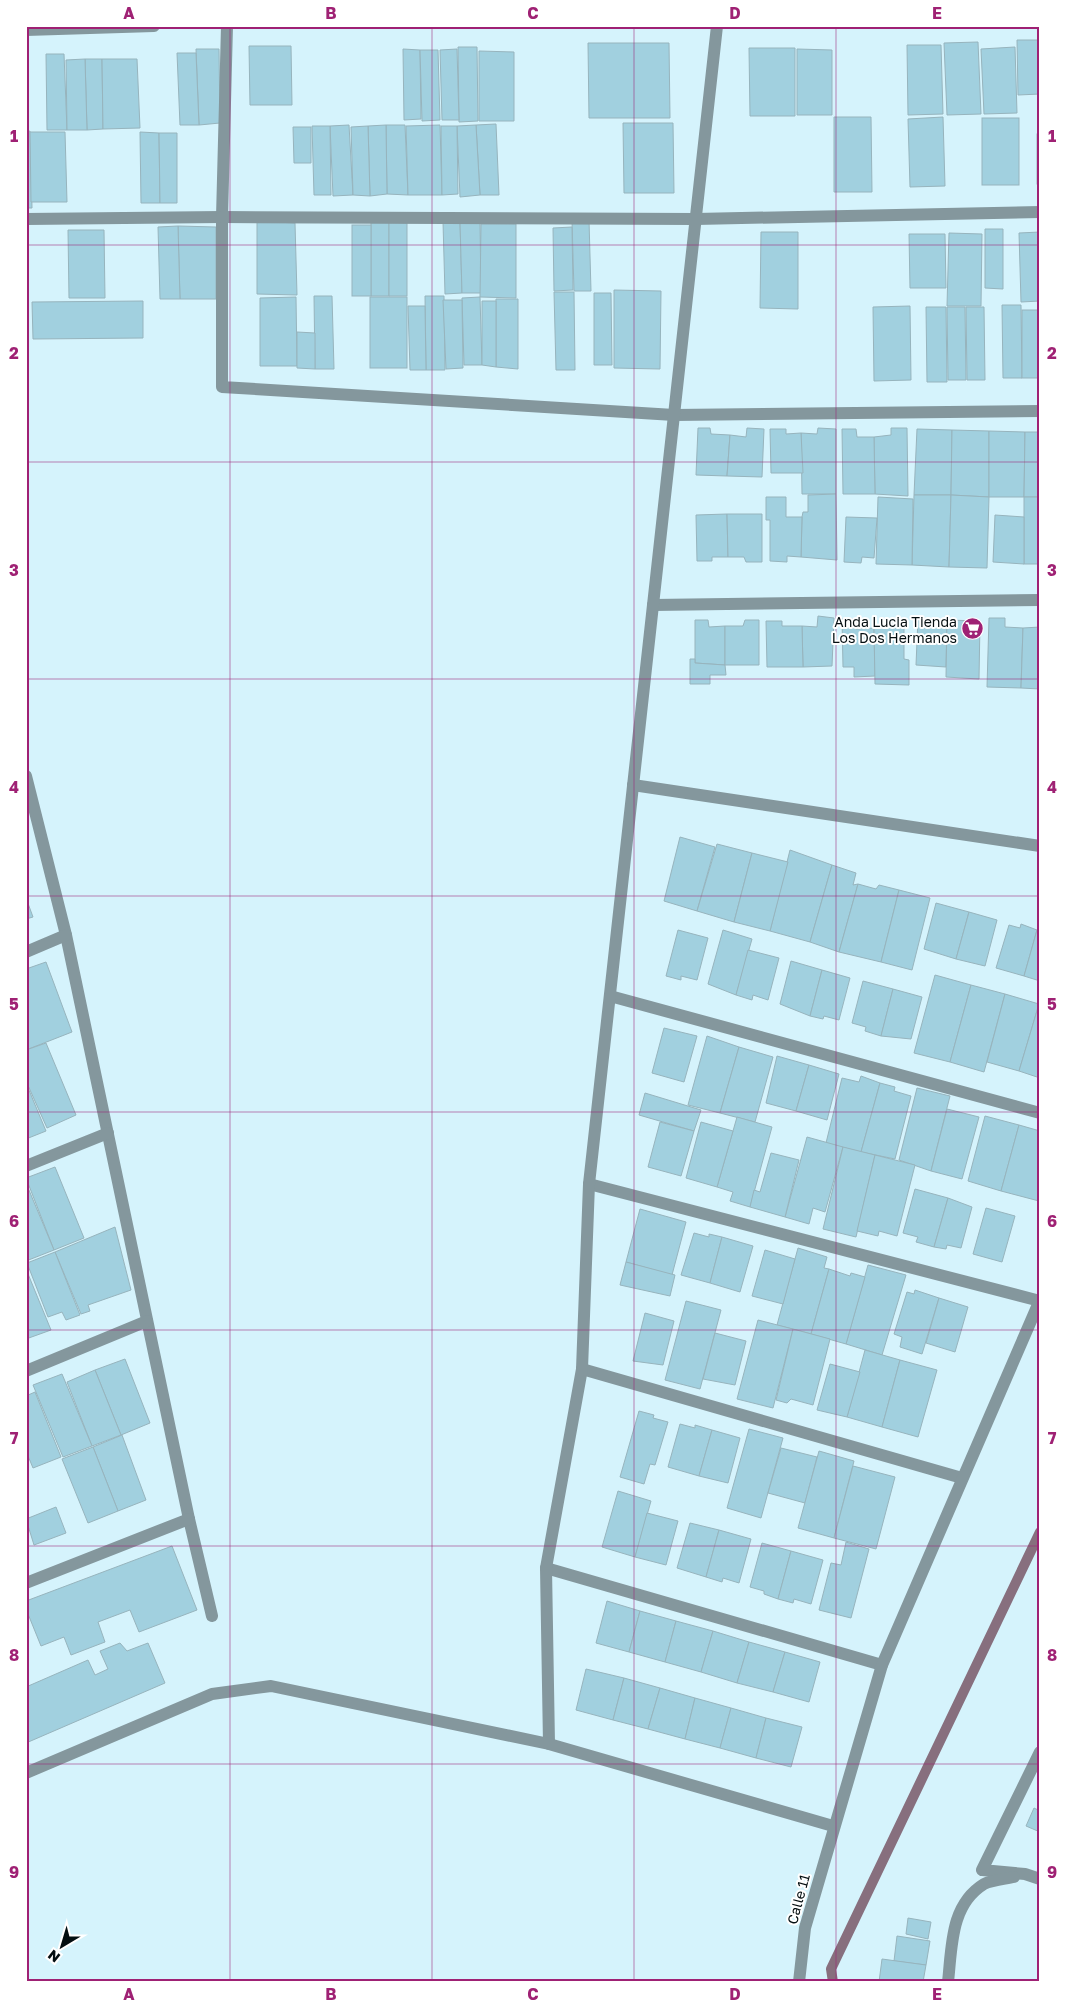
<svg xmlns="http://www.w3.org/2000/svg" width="1066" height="2008" viewBox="0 0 1066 2008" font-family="'Golos Text',sans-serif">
  <rect width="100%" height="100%" fill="#d5f3fc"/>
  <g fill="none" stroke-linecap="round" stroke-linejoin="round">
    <path stroke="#876f7e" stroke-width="10" d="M833,1982L831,1969L1040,1532"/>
  </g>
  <g fill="#a1d0df" stroke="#97b4bd">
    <path d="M1017,40H1040V94L1018,95Z"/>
    <path d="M978,42L981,114L947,115L944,43Z"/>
    <path d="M588,43H669L670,118H589Z"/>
    <path d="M907,45H941L943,114L908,115Z"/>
    <path d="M249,46H291L292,105H250Z"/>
    <path d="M458,47H477L478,121L459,122Z"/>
    <path d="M1015,47L1017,113L984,114L981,49Z"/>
    <path d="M749,48H795V116H750Z"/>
    <path d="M196,49H219L220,123L199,125Z"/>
    <path d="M403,49L420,50L421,119L404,120Z"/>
    <path d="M457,49L459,120H442L440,50Z"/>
    <path d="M797,49L832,50V115H797Z"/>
    <path d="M420,50H438L440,120L422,121Z"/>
    <path d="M479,51L514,52V121H479Z"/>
    <path d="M177,53H196L199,125H180Z"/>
    <path d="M46,54H64L67,130H47Z"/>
    <path d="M85,59H102L103,129L87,130Z"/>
    <path d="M85,59L87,130H67L66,60Z"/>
    <path d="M102,59H137L140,128L103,129Z"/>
    <path d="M834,117H871L872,192H834Z"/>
    <path d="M943,117L945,186L910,187L908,119Z"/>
    <rect x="982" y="118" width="37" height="67"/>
    <path d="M623,123H673L674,193H624Z"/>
    <path d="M496,124L499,195H480L476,125Z"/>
    <path d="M349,125L353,195L333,196L330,126Z"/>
    <path d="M386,125H405L408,195L387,194Z"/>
    <path d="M386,125L387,194L370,196L368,126Z"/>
    <path d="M440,125L442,195H408L406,126Z"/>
    <path d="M476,125L480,195L460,197L457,126Z"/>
    <path d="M312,126H330L331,195H314Z"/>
    <path d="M368,126L370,196L353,195L351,127Z"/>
    <path d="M441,126H457L458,194L442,195Z"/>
    <path d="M293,127H311V163H294Z"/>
    <path d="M30,131L32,208H26V132Z"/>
    <path d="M30,132H65L67,202H31Z"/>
    <path d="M140,132L159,133L160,203H141Z"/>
    <path d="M159,133H177V203H160Z"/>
    <rect x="1037" y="134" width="3" height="50"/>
    <path d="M572,220H589L591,291H574Z"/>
    <path d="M257,221L295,223L297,295L257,294Z"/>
    <rect x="371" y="222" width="18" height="74"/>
    <path d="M389,222L407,223V296H389Z"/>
    <path d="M443,222H460L462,293L445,294Z"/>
    <path d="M460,222H480L481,293H462Z"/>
    <path d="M481,224H516V298L480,297Z"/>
    <rect x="352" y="225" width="19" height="71"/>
    <path d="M178,226L216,227V299H180Z"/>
    <path d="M178,226L180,299H160L158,227Z"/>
    <path d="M572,227L573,290L554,291L553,228Z"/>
    <path d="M985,229H1003V289L985,288Z"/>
    <path d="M68,230H104L105,298H69Z"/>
    <path d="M761,232H798V309L760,308Z"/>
    <path d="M1040,232V301L1021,302L1019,233Z"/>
    <path d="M949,233L982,234L981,306H947Z"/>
    <path d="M909,234H945L946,288H910Z"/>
    <path d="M614,290L661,291L660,369L614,368Z"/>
    <path d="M554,292H574L575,370H556Z"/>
    <path d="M594,293H611L612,365H594Z"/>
    <path d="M314,296H332L334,369H315Z"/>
    <path d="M425,296H444L445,370H426Z"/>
    <path d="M296,297L297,366H260V298Z"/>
    <rect x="370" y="297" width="37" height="71"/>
    <path d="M480,297L482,365H464L462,298Z"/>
    <path d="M496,299H518V369L496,367Z"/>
    <path d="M443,300H462L463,368L446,369Z"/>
    <path d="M143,301V338L33,339L32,302Z"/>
    <path d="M482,301H496V367L482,365Z"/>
    <path d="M1002,305H1021L1022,378H1003Z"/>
    <path d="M408,306H425L426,370H410Z"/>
    <path d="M910,306L911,380L874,381L873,307Z"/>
    <path d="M926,307H946L947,382H927Z"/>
    <path d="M947,307H965L966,380H948Z"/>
    <path d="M966,307H984L985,380H967Z"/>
    <rect x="1022" y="310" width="18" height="68"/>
    <path d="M297,332L315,333V369L297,368Z"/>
    <path d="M698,428H710L711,434L730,435L727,476L696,475Z"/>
    <path d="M747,428L764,429L762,477L727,476L730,435L746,437Z"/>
    <path d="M818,428L836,429V494H802L801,433L817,434Z"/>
    <path d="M891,428H907L908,496L875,494L874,437L891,435Z"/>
    <path d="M770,429H786V434L801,433L803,473H771Z"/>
    <path d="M842,429H856L857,437H874L875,494H843Z"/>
    <path d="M917,429L952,430L951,495H914Z"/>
    <path d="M952,430L989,431V497L951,495Z"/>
    <path d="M989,431L1025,432L1024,497H989Z"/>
    <path d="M1025,432H1040V497H1024Z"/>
    <path d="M836,494L837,560L801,557L802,517L803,512H808V495Z"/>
    <path d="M914,495H951L949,567L912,565Z"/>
    <path d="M951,495L989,497L987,568L949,567Z"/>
    <path d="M766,497H786V517H802L801,557L787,556V562L770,561V520H766Z"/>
    <path d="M878,497L913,499L912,565L876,564Z"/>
    <rect x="1024" y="497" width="16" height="67"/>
    <path d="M727,514L728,557H712V561H697L696,515Z"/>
    <path d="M727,514H762V562H746L744,557H728Z"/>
    <path d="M995,515L1024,517V564L993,562Z"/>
    <path d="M846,517L877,518L874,558L862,557L861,563L844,562Z"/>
    <path d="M818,616L834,618L832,666L803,667L802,626L817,627Z"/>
    <path d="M918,618L947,620L946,667L916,665Z"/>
    <path d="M989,618H1005V627L1023,628L1021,688L987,687Z"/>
    <path d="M842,619H856V629L874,628L875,676L854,677V667H843Z"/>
    <path d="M695,620H708L709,627L725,626V665L695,663Z"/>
    <path d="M745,620H759V665H725V626H743Z"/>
    <path d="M947,620L980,621L979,679L946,677Z"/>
    <path d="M766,621H782V626H802L803,667H767Z"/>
    <path d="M904,621V659L909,660V685L875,684L874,628L891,626L892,622Z"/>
    <path d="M1040,627V689L1021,688L1023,628Z"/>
    <path d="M690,659H695V663L725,665L726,675H710V684H690Z"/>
    <path d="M680,837L715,847L697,911L664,901Z"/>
    <path d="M717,844L752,853L734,922L697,911Z"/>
    <path d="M790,850L832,865L810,942L770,931Z"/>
    <path d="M752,853L788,862L770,931L734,922Z"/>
    <path d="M832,865L856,873L853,885L858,884L839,952L810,942Z"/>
    <path d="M858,884L876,889L879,885L899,890L881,962L839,952Z"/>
    <path d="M899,890L930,898L912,970L881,962Z"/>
    <path d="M26,898L33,917L26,919Z"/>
    <path d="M936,903L969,912L956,959L924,949Z"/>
    <path d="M969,912L997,920L985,966L956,959Z"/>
    <path d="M1021,924L1037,930L1024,976L996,968L1009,925L1020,928Z"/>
    <path d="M678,930L708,938L697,980L681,976V980L666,976Z"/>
    <path d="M723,930L752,939L736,995L708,984Z"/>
    <path d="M1037,930L1040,931V981L1024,976Z"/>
    <path d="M748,950L779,958L768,1000L753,995L752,1000L736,995Z"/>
    <path d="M791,961L822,970L810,1016L780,1004Z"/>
    <path d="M46,962L72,1032L26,1050V969Z"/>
    <path d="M822,970L850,978L839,1020L824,1016L823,1019L810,1016Z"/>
    <path d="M935,975L971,985L950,1062L914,1053Z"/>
    <path d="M863,981L893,989L881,1036L865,1031L866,1027L852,1023Z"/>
    <path d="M971,985L1005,994L984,1072L950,1062Z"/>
    <path d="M893,989L922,997L911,1039L881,1036Z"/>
    <path d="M1005,994L1039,1004L1019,1071L987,1062Z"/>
    <path d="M1039,1004H1040V1078L1019,1071Z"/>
    <path d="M664,1028L697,1036L684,1082L652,1073Z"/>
    <path d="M707,1036L739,1047L720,1113L688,1105Z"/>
    <path d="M46,1043L76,1115L47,1128L26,1081V1050Z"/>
    <path d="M739,1047L773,1057L755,1122L720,1113Z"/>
    <path d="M777,1056L809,1065L796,1111L766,1103Z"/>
    <path d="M809,1065L839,1074L827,1120L796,1111Z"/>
    <path d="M861,1076L880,1083L861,1152L826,1143L842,1078L859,1082Z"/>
    <path d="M26,1083L46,1131L26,1139Z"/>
    <path d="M880,1083L895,1087L894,1091L911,1096L895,1159L861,1152Z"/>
    <path d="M917,1088L950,1096L931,1171L899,1160Z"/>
    <path d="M645,1093L701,1110L694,1131L639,1115Z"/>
    <path d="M947,1109L979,1117L962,1179L931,1171Z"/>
    <path d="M985,1116L1019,1125L1001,1191L968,1181Z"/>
    <path d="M737,1117L772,1127L750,1207L730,1201L733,1192L717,1187Z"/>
    <path d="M660,1122L694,1131L681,1176L648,1167Z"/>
    <path d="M701,1122L733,1131L717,1187L686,1178Z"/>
    <path d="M1019,1125L1040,1131L1039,1201L1001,1191Z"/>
    <path d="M807,1137L843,1147L825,1212L813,1208L809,1224L785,1217Z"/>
    <path d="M843,1147L875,1155L856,1237L823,1229Z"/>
    <path d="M771,1153L799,1160L785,1217L750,1207L754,1190L760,1192Z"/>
    <path d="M875,1155L915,1165L897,1236L879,1231L878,1236L857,1231Z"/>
    <path d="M55,1167L84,1238L54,1250L26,1178Z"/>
    <path d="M26,1183L54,1250L26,1261Z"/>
    <path d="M915,1189L948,1198L934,1247L916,1242L918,1237L903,1233Z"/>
    <path d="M948,1198L972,1207L961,1248L947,1245L946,1249L934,1247Z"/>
    <path d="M986,1208L1015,1216L1002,1262L973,1254Z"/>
    <path d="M640,1209L686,1222L672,1275L626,1262Z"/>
    <path d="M115,1227L131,1290L88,1305L90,1311L81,1314L55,1252Z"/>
    <path d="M694,1233L709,1237V1234L722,1237L710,1283L681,1275Z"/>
    <path d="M722,1237L753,1246L740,1292L710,1283Z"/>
    <path d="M798,1248L827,1257L824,1268L829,1269L811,1334L777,1325Z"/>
    <path d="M765,1250L795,1259L783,1304L752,1296Z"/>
    <path d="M55,1252L80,1315L66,1320L62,1312L48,1317L27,1263Z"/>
    <path d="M626,1262L675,1275L670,1296L620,1285Z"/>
    <path d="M868,1265L906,1275L882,1355L846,1344Z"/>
    <path d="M26,1269L51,1330L26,1339Z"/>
    <path d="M829,1269L850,1276L851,1273L865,1277L846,1344L811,1334Z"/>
    <path d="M915,1290L939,1298L922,1354L900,1347L902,1337L894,1334L907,1292L914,1294Z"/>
    <path d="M939,1298L968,1307L955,1352L926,1343Z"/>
    <path d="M686,1301L721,1310L700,1389L665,1380Z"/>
    <path d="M645,1313L674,1321L663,1365L633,1361Z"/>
    <path d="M758,1320L793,1329L773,1408L737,1399Z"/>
    <path d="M793,1329L830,1339L813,1405L791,1399L787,1403L776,1400Z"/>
    <path d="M715,1333L746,1341L735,1385L703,1379Z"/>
    <path d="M865,1350L900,1360L882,1427L847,1417Z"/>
    <path d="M125,1359L150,1423L121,1435L95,1370Z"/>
    <path d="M900,1360L937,1370L918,1437L882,1427Z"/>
    <path d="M830,1364L860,1372L847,1417L817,1410Z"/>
    <path d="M95,1370L121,1435L92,1446L67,1382Z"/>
    <path d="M62,1374L92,1446L63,1457L33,1385Z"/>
    <path d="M35,1392L61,1457L33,1468L26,1451V1396Z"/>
    <path d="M639,1411L654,1415L653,1418L668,1422L655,1465L650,1464L644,1484L620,1477Z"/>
    <path d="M680,1424L695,1428V1425L712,1430L699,1476L668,1467Z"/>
    <path d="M749,1429L783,1438L761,1518L727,1508Z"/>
    <path d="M712,1430L740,1438L728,1483L699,1476Z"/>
    <path d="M122,1435L146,1500L118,1511L93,1447Z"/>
    <path d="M93,1447L118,1511L88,1523L62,1459Z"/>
    <path d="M781,1448L817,1457L805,1503L768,1493Z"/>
    <path d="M819,1451L854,1461L834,1538L798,1528Z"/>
    <path d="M853,1466L895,1477L876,1549L834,1538Z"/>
    <path d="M618,1491L651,1501L635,1557L602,1547Z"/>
    <path d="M56,1507L66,1533L34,1545L26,1519Z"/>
    <path d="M647,1513L678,1521L666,1565L635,1557Z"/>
    <path d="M690,1523L719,1530L706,1577L677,1568Z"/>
    <path d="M719,1530L751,1539L739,1583L723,1578L722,1582L706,1577Z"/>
    <path d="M846,1542L869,1549L851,1618L819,1610L831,1563L841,1565Z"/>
    <path d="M762,1543L791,1551L778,1599L764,1594V1591L750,1587Z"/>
    <path d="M172,1546L197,1610L139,1632L130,1610L98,1622L105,1642L71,1655L64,1637L41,1646L26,1609V1601Z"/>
    <path d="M791,1551L823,1560L811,1604L794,1599L793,1603L778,1599Z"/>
    <path d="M607,1601L640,1611L629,1652L596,1643Z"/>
    <path d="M640,1611L676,1621L665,1662L629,1652Z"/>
    <path d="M676,1621L713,1631L701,1672L665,1662Z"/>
    <path d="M713,1631L749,1642L737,1683L701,1672Z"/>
    <path d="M749,1642L785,1652L773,1692L737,1683Z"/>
    <path d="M120,1643L127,1651L148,1643L165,1683L26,1743V1687L88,1660L95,1675L108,1669L100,1651Z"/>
    <path d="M785,1652L820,1662L809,1702L773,1692Z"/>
    <path d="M586,1669L624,1678L613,1720L576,1710Z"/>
    <path d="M624,1678L660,1688L648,1729L613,1720Z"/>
    <path d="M660,1688L695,1698L685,1739L648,1729Z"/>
    <path d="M695,1698L731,1708L720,1748L685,1739Z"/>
    <path d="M731,1708L766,1718L756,1758L720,1748Z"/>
    <path d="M766,1718L802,1727L791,1767L756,1758Z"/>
    <path d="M1034,1808L1040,1811V1832L1026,1826Z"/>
    <path d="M908,1918L931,1922L928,1939L906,1934Z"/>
    <path d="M897,1936L930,1941L926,1965L894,1961Z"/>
    <path d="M882,1959L926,1965L923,1982H879Z"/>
  </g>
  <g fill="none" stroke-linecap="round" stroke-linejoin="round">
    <path stroke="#84979d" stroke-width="12" d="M26,219L222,217"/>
    <g stroke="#84979d" stroke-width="12">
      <path d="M227,26L222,217V387L674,415L1040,411"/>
      <path d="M26,30L154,26"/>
      <path d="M222,217L696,219L1040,212"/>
      <path d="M653,605L1040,600"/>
      <path d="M26,776L66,935L189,1519L212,1616"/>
      <path d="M633,785L1040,846"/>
      <path d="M26,952L66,935"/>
      <path d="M610,996L1040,1113"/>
      <path d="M26,1166L108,1133"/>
      <path d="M589,1184L1040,1301"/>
      <path d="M582,1369L962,1478"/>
      <path d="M26,1371L147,1321"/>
      <path d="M546,1568L882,1665"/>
      <path d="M26,1583L189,1519"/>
      <path d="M549,1744L546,1568L582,1369L589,1184L717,26"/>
      <path d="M1040,1752L982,1870L1025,1874L1040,1879"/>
      <path d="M26,1773L212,1694L271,1686L549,1744L833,1826"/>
      <path d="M799,1982L805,1928L882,1665L1040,1300"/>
      <path d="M948,1982C952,1947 950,1905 984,1884C992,1880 1005,1879 1014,1877"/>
    </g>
  </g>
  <path fill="none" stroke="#9f2174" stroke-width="1" stroke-opacity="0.55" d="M230,26V1982M432,26V1982M634,26V1982M836,26V1982M26,245H1040M26,462H1040M26,679H1040M26,896H1040M26,1112H1040M26,1330H1040M26,1546H1040M26,1764H1040"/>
  <defs>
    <symbol id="supermarket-disc" viewBox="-11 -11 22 22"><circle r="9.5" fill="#9f2174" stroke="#fff"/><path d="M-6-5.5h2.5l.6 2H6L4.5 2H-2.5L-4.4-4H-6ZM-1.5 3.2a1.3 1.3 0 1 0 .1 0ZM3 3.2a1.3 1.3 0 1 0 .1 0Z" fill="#fff"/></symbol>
  </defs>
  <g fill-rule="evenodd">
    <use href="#supermarket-disc" x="960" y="616" width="25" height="25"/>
  </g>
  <g text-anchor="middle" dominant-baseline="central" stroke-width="4" stroke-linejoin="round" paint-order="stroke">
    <g font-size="14" fill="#040e11" stroke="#fff" text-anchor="end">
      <text x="957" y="621">Anda Lucia Tienda<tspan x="957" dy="16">Los Dos Hermanos</tspan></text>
    </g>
    <g font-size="14" fill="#040e11" stroke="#fff">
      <text transform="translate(798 1899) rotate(-75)">Calle 11</text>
    </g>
  </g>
  <rect width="1066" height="2008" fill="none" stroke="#ffffff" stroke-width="55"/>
  <g transform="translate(62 1946) rotate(218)" stroke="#ffffff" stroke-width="4" paint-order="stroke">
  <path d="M0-4L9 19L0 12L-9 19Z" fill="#040e11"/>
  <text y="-8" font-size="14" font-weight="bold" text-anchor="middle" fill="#040e11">N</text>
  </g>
  <rect x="28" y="28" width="1010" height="1952" fill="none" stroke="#9f2174" stroke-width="2"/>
  <g font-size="16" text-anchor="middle" font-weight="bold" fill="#9f2174">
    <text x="129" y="19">A</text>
    <text x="331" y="19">B</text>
    <text x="533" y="19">C</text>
    <text x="735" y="19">D</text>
    <text x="937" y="19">E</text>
    <text x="14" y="142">1</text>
    <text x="1052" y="142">1</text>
    <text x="14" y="359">2</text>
    <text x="1052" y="359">2</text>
    <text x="14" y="576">3</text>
    <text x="1052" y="576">3</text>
    <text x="14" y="793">4</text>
    <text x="1052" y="793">4</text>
    <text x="14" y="1010">5</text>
    <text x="1052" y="1010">5</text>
    <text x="14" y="1227">6</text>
    <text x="1052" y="1227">6</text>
    <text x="14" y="1444">7</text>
    <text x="1052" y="1444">7</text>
    <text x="14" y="1661">8</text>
    <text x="1052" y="1661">8</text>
    <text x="14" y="1878">9</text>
    <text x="1052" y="1878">9</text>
    <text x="129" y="2000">A</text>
    <text x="331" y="2000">B</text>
    <text x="533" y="2000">C</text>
    <text x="735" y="2000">D</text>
    <text x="937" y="2000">E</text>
  </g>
</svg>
